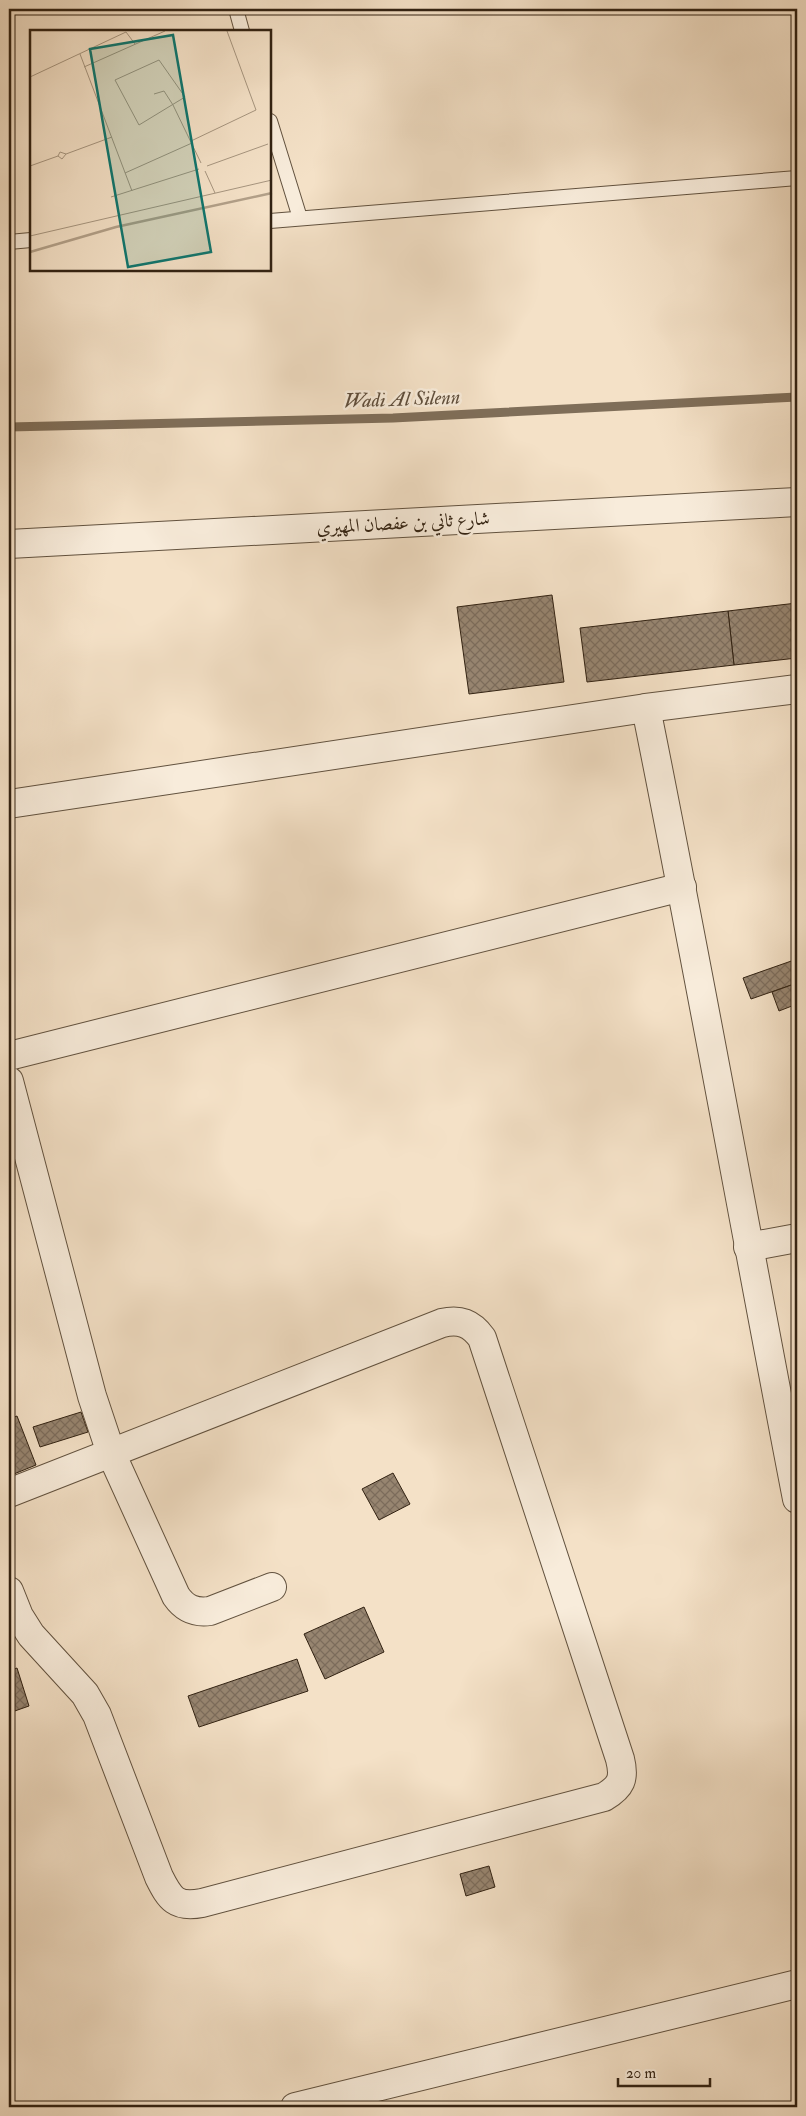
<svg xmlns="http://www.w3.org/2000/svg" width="806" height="2116" viewBox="0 0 806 2116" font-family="'IM FELL Double Pica',Amiri,serif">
  <defs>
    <pattern id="building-cross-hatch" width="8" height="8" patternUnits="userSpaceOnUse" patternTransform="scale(1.25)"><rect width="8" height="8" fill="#978570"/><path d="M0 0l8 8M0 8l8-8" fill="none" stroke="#7c6c5b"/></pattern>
  </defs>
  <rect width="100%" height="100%" fill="#f4e1c7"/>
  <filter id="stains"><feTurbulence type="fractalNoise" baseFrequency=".004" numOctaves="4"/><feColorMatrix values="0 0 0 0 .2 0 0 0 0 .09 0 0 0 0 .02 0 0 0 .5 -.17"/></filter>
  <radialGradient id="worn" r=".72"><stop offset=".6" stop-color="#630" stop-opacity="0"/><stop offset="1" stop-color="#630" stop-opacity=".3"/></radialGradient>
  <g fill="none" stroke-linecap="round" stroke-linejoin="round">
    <path stroke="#7f6e59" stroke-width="9" d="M9,427L393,418L797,397"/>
  </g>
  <g fill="url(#building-cross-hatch)" stroke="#322212">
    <path d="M552,595L564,682L469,694L457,607Z"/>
    <path d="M797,603V658L734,665L728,611Z"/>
    <path d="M728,611L734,665L587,682L580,628Z"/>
    <path d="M797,959V983L751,999L743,978Z"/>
    <path d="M797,983V1004L779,1011L772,992Z"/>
    <path d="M81,1412L88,1432L40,1447L33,1427Z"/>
    <path d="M17,1416L36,1465L9,1476V1419Z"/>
    <path d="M393,1473L410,1504L379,1520L362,1489Z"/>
    <path d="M364,1607L384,1652L325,1679L304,1634Z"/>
    <path d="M297,1659L308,1691L199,1727L188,1696Z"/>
    <path d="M17,1668L29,1706L9,1713V1671Z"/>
    <path d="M489,1866L495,1887L466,1896L460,1874Z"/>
  </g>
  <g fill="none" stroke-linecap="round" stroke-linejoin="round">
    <defs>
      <g id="lane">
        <path d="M236,9L242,31"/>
        <path d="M270,121L300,218"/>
        <path d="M270,221L797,178"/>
        <path d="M9,242L31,240"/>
      </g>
      <g id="street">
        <path d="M9,544L797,502"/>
        <path d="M646,708C699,971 746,1235 797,1499"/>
        <path d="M9,804L646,708L797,689"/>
        <path d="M9,1056L682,887"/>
        <path d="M9,1081L92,1396L111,1453L176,1596C185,1609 195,1613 210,1611L272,1587"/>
        <path d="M748,1247L797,1238"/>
        <path d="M9,1493L442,1323C460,1319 471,1323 482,1338L620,1759C625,1779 621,1787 604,1797L202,1903C176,1908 170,1899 159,1877L97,1715L85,1694L31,1635L19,1616L9,1591"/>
        <path d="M295,2107L797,1984"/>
      </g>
    </defs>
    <use href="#lane" stroke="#62523f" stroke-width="16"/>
    <use href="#street" stroke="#62523f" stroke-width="30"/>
    <use href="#lane" stroke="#f8ecdb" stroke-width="14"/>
    <use href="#street" stroke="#f8ecdb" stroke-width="28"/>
  </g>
  <g text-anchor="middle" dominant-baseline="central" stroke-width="5" stroke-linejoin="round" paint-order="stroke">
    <g font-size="19" fill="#322212" stroke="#f8ecdb">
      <text transform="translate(403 523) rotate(-3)">شارع ثاني بن عفصان المهيري</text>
    </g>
    <g font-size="20" font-style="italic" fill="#5f4e3c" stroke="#f8ecdb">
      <text transform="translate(402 399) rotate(-2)">Wadi Al Silenn</text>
    </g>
  </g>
  <g transform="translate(30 30)">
    <rect width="241" height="241" fill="#f4e1c7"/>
    <path fill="none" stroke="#b2a089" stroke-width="2.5" d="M0,222L86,197L242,163"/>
    <path fill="none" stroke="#a6957f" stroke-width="1" d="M50,24L102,161M129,30L155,67L109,95L85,50ZM54,37L135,1M0,47L96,2L105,14M124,64L134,61L143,75L171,133M161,111L226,80L197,1M36,124L82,107M0,136L28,126L30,122L36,124L32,129L28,126M177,136L238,114M175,141L185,163M95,143L162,113M81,167L169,139M0,206L242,150"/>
    <path fill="#0f766e" fill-opacity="0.15" stroke="#0f766e" stroke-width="2.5" d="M143,5L181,222L98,237L60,19Z"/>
    <rect width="241" height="241" fill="none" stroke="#322212" stroke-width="2.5"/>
  </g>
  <rect width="806" height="2116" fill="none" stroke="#f4e1c7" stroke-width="30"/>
  <rect x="10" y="10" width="786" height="2096" fill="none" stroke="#322212" stroke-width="2.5"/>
  <rect x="15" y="15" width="776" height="2086" fill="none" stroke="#322212"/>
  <path d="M618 2078v8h92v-8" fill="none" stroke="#322212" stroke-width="2.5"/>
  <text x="626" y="2078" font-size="15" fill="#322212" stroke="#f8ecdb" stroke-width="4" paint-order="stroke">20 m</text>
  <rect width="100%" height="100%" filter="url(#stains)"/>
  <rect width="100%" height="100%" fill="url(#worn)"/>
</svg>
